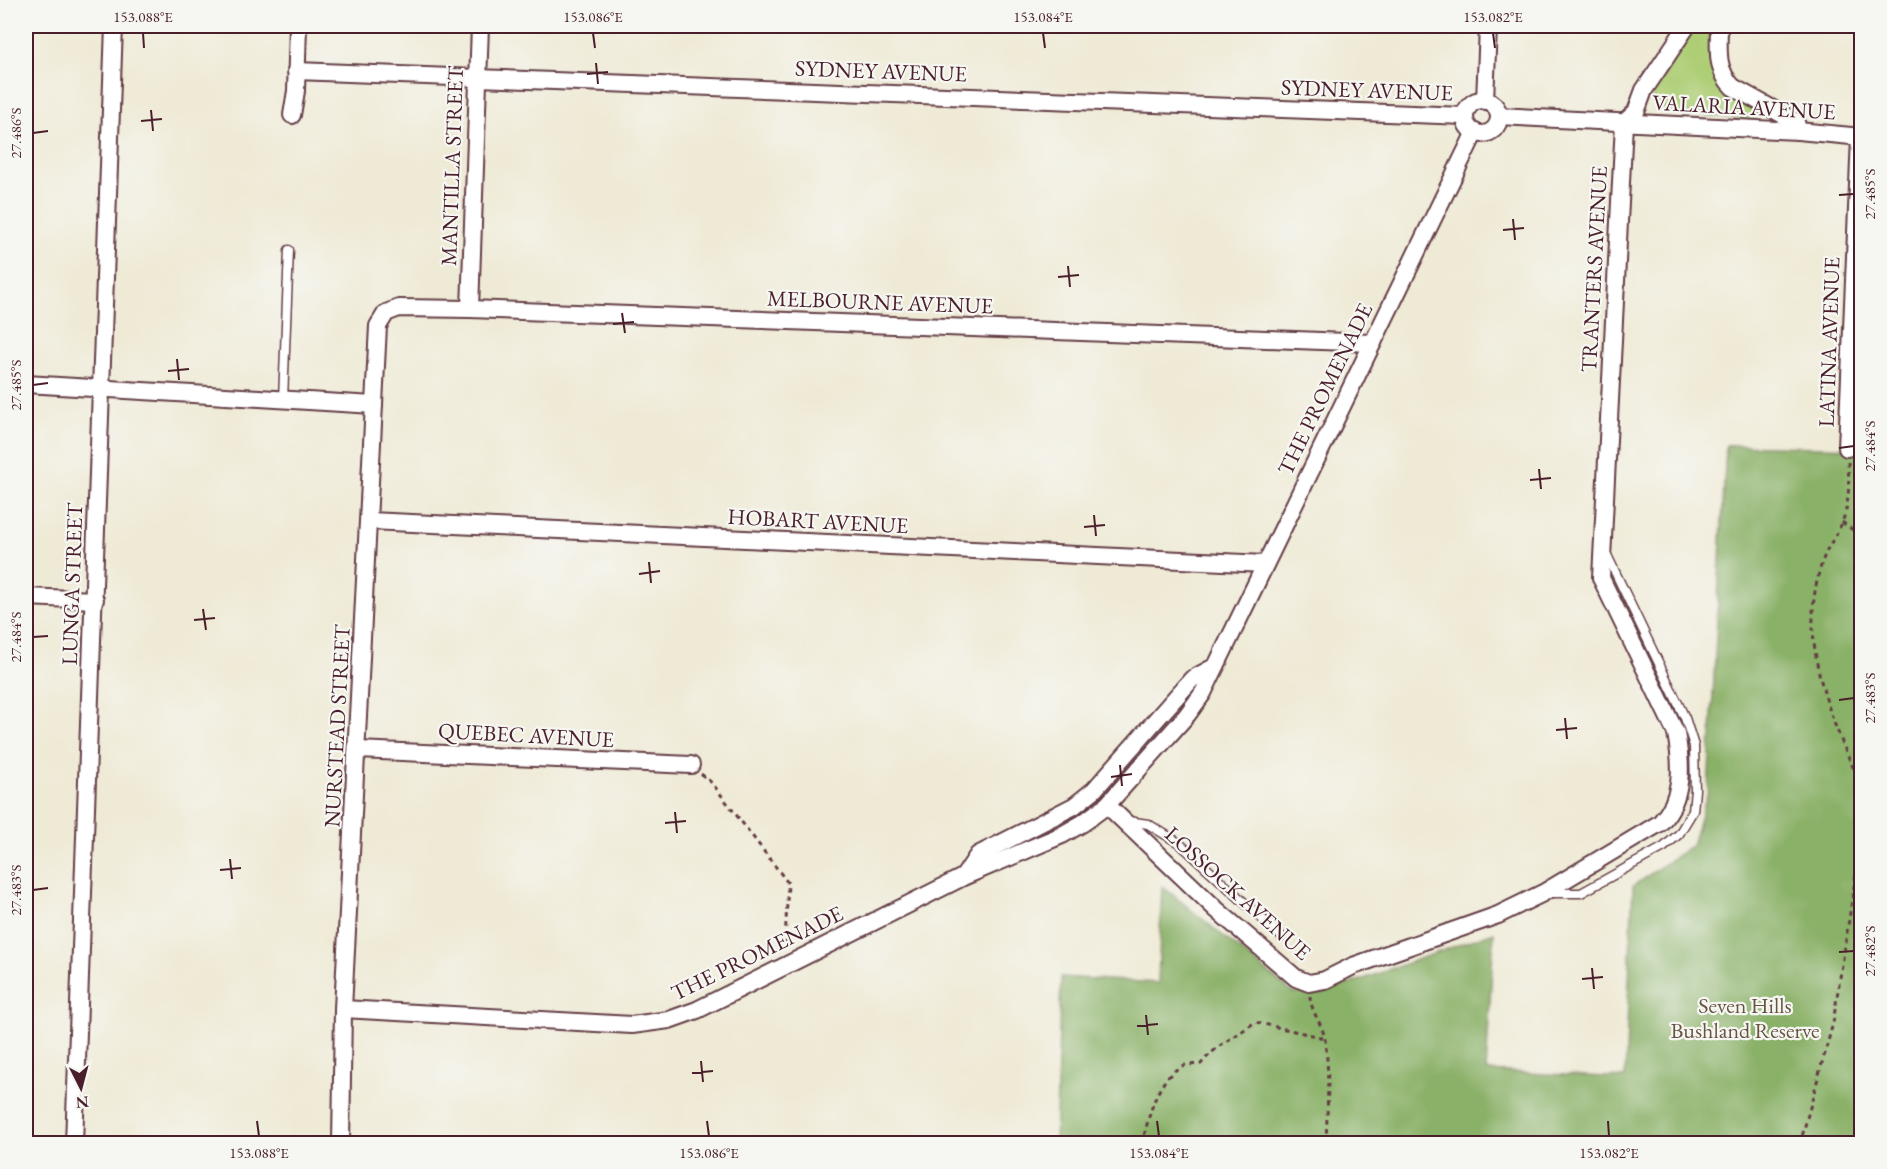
<svg xmlns="http://www.w3.org/2000/svg" width="1887" height="1169" viewBox="0 0 1887 1169" font-family="'EB Garamond',serif">
  <rect width="100%" height="100%" fill="#f6f6f2"/>
  <filter id="ink" filterUnits="userSpaceOnUse"><feTurbulence type="fractalNoise" baseFrequency=".0167" numOctaves="2"/><feDisplacementMap in="SourceGraphic" scale="12" xChannelSelector="R" yChannelSelector="G"/><feConvolveMatrix kernelMatrix="1 2 1 2 8 2 1 2 1" color-interpolation-filters="sRGB"/></filter>
  <filter id="wash" filterUnits="userSpaceOnUse"><feTurbulence type="fractalNoise" baseFrequency=".008" numOctaves="4" result="noise"/><feDisplacementMap in="SourceGraphic" scale="24" xChannelSelector="R" yChannelSelector="G"/><feGaussianBlur stdDeviation="1.35" result="paint"/><feColorMatrix in="noise" values="0 0 0 0 0 0 0 0 0 0 0 0 0 0 0 0 0 1.4 0 .05"/><feComposite in="paint" operator="in"/></filter>
  <g filter="url(#wash)">
    <rect width="100%" height="100%" fill="#efead5"/>
    <path fill="#aece76" stroke="#7c7650" stroke-width="1.5" d="M1696,26H1712C1713,69 1712,91 1757,111L1754,120L1669,112L1653,100L1652,92Z"/>
    <path fill="#8ab167" stroke="#6a6849" stroke-width="1.5" d="M1726,445L1861,448V1143L1055,1144L1061,977L1158,983L1162,886L1293,993L1321,994L1494,932L1486,1071L1625,1078L1633,886L1692,845L1708,792Z"/>
  </g>
  <g filter="url(#ink)">
    <g fill="none" stroke-linecap="round" stroke-linejoin="round">
      <defs>
        <g id="service">
          <path d="M283,400L289,250"/>
          <path d="M1128,821L1148,824L1179,843L1282,937"/>
          <path d="M1549,893H1581L1664,847L1679,834L1693,811L1695,790L1694,746L1685,718L1607,555"/>
        </g>
        <g id="minor">
          <path d="M1719,26C1719,49 1715,69 1733,87L1796,122L1798,131"/>
          <path d="M296,71L1465,116"/>
          <circle cx="1482" cy="117" r="17"/>
          <path d="M1485,101L1488,26"/>
          <path d="M292,115L296,91L298,26"/>
          <path d="M1499,116L1798,131L1862,137"/>
          <path d="M470,309L480,26"/>
          <path d="M26,384L374,405"/>
          <path d="M1847,448L1860,137"/>
          <path d="M370,521L1265,564"/>
          <path d="M26,597L95,600"/>
          <path d="M358,750L691,765"/>
          <path d="M1107,805L1217,910L1296,978L1309,983L1325,980L1353,966L1498,915L1543,893L1660,823C1684,798 1682,765 1676,733L1601,578L1624,123L1636,112L1644,90L1687,26"/>
          <path d="M964,876L978,855L1074,806L1094,790L1192,679L1216,666"/>
          <path d="M343,1009L632,1025L669,1020L697,1010L963,877L1062,835L1083,823L1107,805L1187,715L1203,693L1475,132"/>
          <path d="M74,1144L114,26"/>
          <path d="M341,1144L343,1009L378,326L386,313L399,308L470,309L1373,343"/>
        </g>
      </defs>
      <use href="#service" stroke="#633d44" stroke-width="11"/>
      <use href="#minor" stroke="#633d44" stroke-width="20"/>
      <g stroke="#633d44" stroke-width="3" stroke-dasharray="4.5 4.5" stroke-linecap="butt">
        <path d="M1848,462C1849,483 1850,504 1841,525C1836,536 1828,546 1824,557C1795,635 1828,716 1862,786"/>
        <path d="M1842,522L1862,537"/>
        <path d="M701,774L712,783L788,883L785,941L788,948"/>
        <path d="M1310,996C1311,1013 1323,1024 1325,1040C1330,1074 1327,1109 1326,1144"/>
        <path d="M1142,1144C1149,1118 1155,1080 1182,1066C1187,1064 1196,1065 1201,1064C1217,1044 1234,1038 1255,1022L1325,1038"/>
        <path d="M1800,1144L1833,1023L1862,835"/>
      </g>
      <use href="#service" stroke="#fff" stroke-width="8"/>
      <use href="#minor" stroke="#fff" stroke-width="16"/>
    </g>
  </g>
  <path fill="none" stroke="#4a1f2b" stroke-width="2" d="M143,33L144,48M593,33L595,48M1043,33L1045,48M1493,33L1495,48M596,63L598,84M587,74L608,72M151,110L153,131M141,121L162,119M33,133L48,131M1839,195L1854,194M1513,219L1515,240M1503,230L1524,228M1068,266L1070,287M1058,277L1079,275M622,313L625,333M613,324L634,322M177,359L179,380M168,371L189,369M33,385L48,383M1839,448L1854,446M1539,469L1541,489M1530,480L1551,478M1094,515L1096,536M1084,527L1105,525M649,562L651,583M639,574L660,571M203,609L206,630M194,620L215,618M33,637L48,636M1839,700L1854,698M1565,718L1567,739M1556,730L1577,728M1120,765L1122,786M1111,777L1132,774M675,812L677,833M665,823L686,821M230,859L232,879M220,870L241,868M33,890L48,888M1839,952L1854,951M1592,968L1594,989M1582,979L1603,977M1146,1015L1148,1035M1137,1026L1158,1024M701,1061L703,1082M692,1073L713,1071M257,1121L259,1136M707,1121L709,1136M1157,1121L1159,1136M1608,1121L1609,1136"/>
  <g text-anchor="middle" dominant-baseline="central" stroke-width="4.5" stroke-linejoin="round" paint-order="stroke">
    <g font-size="22" fill="#4a1f2b" stroke="#f6f6f2">
      <text transform="translate(881 71) rotate(2)">SYDNEY AVENUE</text>
      <text transform="translate(1367 90) rotate(2)">SYDNEY AVENUE</text>
      <text transform="translate(1744 107) rotate(3)">VALARIA AVENUE</text>
      <text transform="translate(452 166) rotate(-88)">MANTILLA STREET</text>
      <text transform="translate(1594 269) rotate(-87)">TRANTERS AVENUE</text>
      <text transform="translate(880 302) rotate(2)">MELBOURNE AVENUE</text>
      <text transform="translate(1829 342) rotate(-88)">LATINA AVENUE</text>
      <text transform="translate(1325 389) rotate(-64)">THE PROMENADE</text>
      <text transform="translate(818 521) rotate(3)">HOBART AVENUE</text>
      <text transform="translate(72 584) rotate(-88)">LUNGA STREET</text>
      <text transform="translate(337 726) rotate(-87)">NURSTEAD STREET</text>
      <text transform="translate(526 735) rotate(3)">QUEBEC AVENUE</text>
      <text transform="translate(1238 893) rotate(42)">LOSSOCK AVENUE</text>
      <text transform="translate(757 953) rotate(-26)">THE PROMENADE</text>
    </g>
    <g font-size="22" fill="#685442" stroke="#f6f6f2">
      <text x="1745" y="1005">Seven Hills<tspan x="1745" dy="25">Bushland Reserve</tspan></text>
    </g>
  </g>
  <rect width="1887" height="1169" fill="none" stroke="#f6f6f2" stroke-width="66"/>
  <g transform="translate(81 1088) rotate(174)" stroke="#f6f6f2" stroke-width="4.5" paint-order="stroke">
  <path d="M0-4.5L10 22L0 15L-10 22Z" fill="#4a1f2b"/>
  <text y="-9" font-size="16" font-weight="bold" text-anchor="middle" fill="#4a1f2b">N</text>
  </g>
  <rect x="33" y="33" width="1821" height="1103" fill="none" stroke="#4a1f2b" stroke-width="2"/>
  <g font-size="15" text-anchor="middle" fill="#4a1f2b">
    <text x="143" y="22">153.088°E</text>
    <text x="593" y="22">153.086°E</text>
    <text x="1043" y="22">153.084°E</text>
    <text x="1493" y="22">153.082°E</text>
    <text transform="translate(16 133) rotate(-90)" y="5">27.486°S</text>
    <text transform="translate(1870 194) rotate(-90)" y="5">27.485°S</text>
    <text transform="translate(16 385) rotate(-90)" y="5">27.485°S</text>
    <text transform="translate(1870 446) rotate(-90)" y="5">27.484°S</text>
    <text transform="translate(16 637) rotate(-90)" y="5">27.484°S</text>
    <text transform="translate(1870 698) rotate(-90)" y="5">27.483°S</text>
    <text transform="translate(16 890) rotate(-90)" y="5">27.483°S</text>
    <text transform="translate(1870 951) rotate(-90)" y="5">27.482°S</text>
    <text x="259" y="1158">153.088°E</text>
    <text x="709" y="1158">153.086°E</text>
    <text x="1159" y="1158">153.084°E</text>
    <text x="1609" y="1158">153.082°E</text>
  </g>
</svg>
